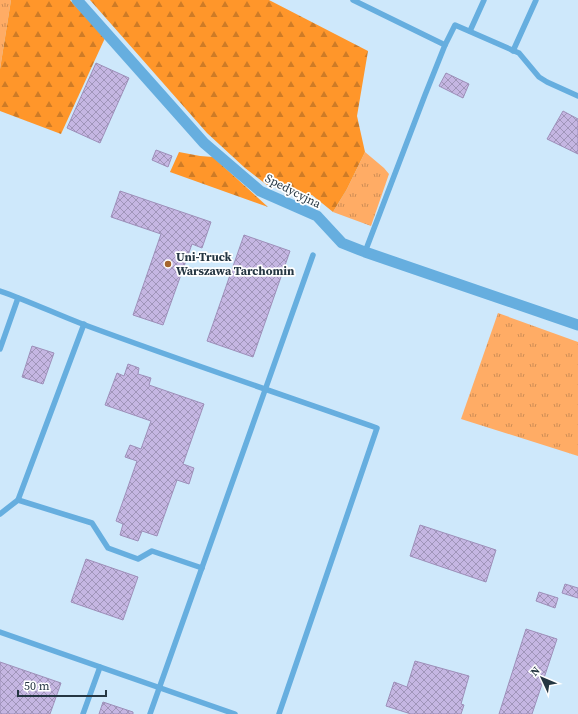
<svg xmlns="http://www.w3.org/2000/svg" width="578" height="714" viewBox="0 0 578 714" font-family="'Source Serif 4',serif">
  <defs>
    <pattern id="grass-tufts" width="24" height="20" patternUnits="userSpaceOnUse"><rect width="24" height="20" fill="#ffac65"/><path d="M3 7l-1-3M5 7V3M7 7l1-3M15 17l-1-3M17 17v-4M19 17l1-3" fill="none" stroke="#ce8d55"/></pattern>
    <pattern id="forest-firs" width="22" height="20" patternUnits="userSpaceOnUse"><rect width="22" height="20" fill="#ff962a"/><path d="M5 1l3.5 6h-7zM16 11l3.5 6h-7z" fill="#ce7b26"/></pattern>
    <pattern id="building-cross-hatch" width="8" height="8" patternUnits="userSpaceOnUse"><rect width="8" height="8" fill="#c5b6e2"/><path d="M0 0l8 8M0 8l8-8" fill="none" stroke="#a095b9"/></pattern>
  </defs>
  <rect width="100%" height="100%" fill="#cee8fb"/>
  <g fill="url(#grass-tufts)">
    <path d="M0,0H11L0,69Z"/>
    <path d="M365,152L384,168L389,174L371,226L333,212L347,189Z"/>
    <path d="M498,313L578,342V456L461,419Z"/>
  </g>
  <g fill="url(#forest-firs)">
    <path d="M11,0H70L105,38L61,134L0,111V69Z"/>
    <path d="M90,0H269L368,51L357,116L365,152L347,189L333,212L312,195L288,191L267,185L245,168L207,133Z"/>
    <path d="M179,152L200,156L213,157L268,207L170,172Z"/>
  </g>
  <g fill="url(#building-cross-hatch)" stroke="#9d8fb9">
    <path d="M96,63L129,78L100,143L67,128Z"/>
    <path d="M446,73L469,84L463,98L439,86Z"/>
    <path d="M563,111L578,119V154L547,139Z"/>
    <path d="M156,150L172,156L168,167L152,160Z"/>
    <path d="M120,191L211,222L202,248L192,244L163,325L133,315L161,234L111,217Z"/>
    <path d="M244,235L290,251L253,357L207,341Z"/>
    <path d="M32,346L54,353L43,384L22,377Z"/>
    <path d="M128,364L139,368L138,374L151,378L149,385L204,404L183,464L194,468L189,484L177,480L157,536L142,531L138,541L120,535L123,524L116,521L137,461L125,457L130,445L141,449L151,421L105,405L117,373L124,376Z"/>
    <path d="M420,525L496,550L486,582L410,556Z"/>
    <path d="M86,559L138,577L123,620L71,602Z"/>
    <path d="M565,584L578,588V598L562,593Z"/>
    <path d="M539,592L558,598L555,608L536,601Z"/>
    <path d="M526,629L557,639L532,714H499Z"/>
    <path d="M415,661L469,676L461,704L464,705L461,714H411L386,706L394,682L407,687Z"/>
    <path d="M0,662L61,683L50,714H0Z"/>
    <path d="M103,702L133,712V714H99Z"/>
  </g>
  <g fill="none" stroke-linecap="round" stroke-linejoin="round">
    <g stroke="#66aedf" stroke-width="5.5">
      <path d="M353,0L445,45L425,95L365,252"/>
      <path d="M470,31L484,0"/>
      <path d="M445,45L455,25L519,53L539,77L547,82L578,96"/>
      <path d="M513,51L536,0"/>
      <path d="M0,291C29,301 56,314 85,325C182,361 280,394 377,428L279,714"/>
      <path d="M0,349L18,298"/>
      <path d="M18,500L92,523L108,548L138,559L152,551L202,568"/>
      <path d="M0,514L18,500L84,324"/>
      <path d="M0,632L235,714"/>
      <path d="M83,714L100,667"/>
      <path d="M150,714L313,255"/>
    </g>
    <path stroke="#66aedf" stroke-width="11" d="M77,0L204,143L260,191L317,216L342,243L365,252L578,325"/>
  </g>
  <circle fill="#a5662d" stroke="#fff" stroke-width="1.5" cx="168" cy="264" r="4"/>
  <g text-anchor="middle" dominant-baseline="central" stroke-width="3.5" stroke-linejoin="round" paint-order="stroke">
    <g font-size="12" fill="#253642" stroke="#fff">
      <text transform="translate(293 191) rotate(27)">Spedycyjna</text>
    </g>
    <g font-size="12" font-weight="bold" fill="#253642" stroke="#fff" text-anchor="start">
      <text x="176" y="257">Uni-Truck<tspan x="176" dy="14">Warszawa Tarchomin</tspan></text>
    </g>
  </g>
  <g transform="translate(542 678) rotate(314)" stroke="#ffffff" stroke-width="3" paint-order="stroke">
  <path d="M0-3L7 15L0 10L-7 15Z" fill="#253642"/>
  <text y="-6" font-size="11" font-weight="bold" text-anchor="middle" fill="#253642">N</text>
  </g>
  <path d="M18 690v6h88v-6" fill="none" stroke="#253642" stroke-width="2"/>
  <text x="24" y="690" font-size="12" fill="#253642" stroke="#ffffff" stroke-width="3" paint-order="stroke">50 m</text>
</svg>
